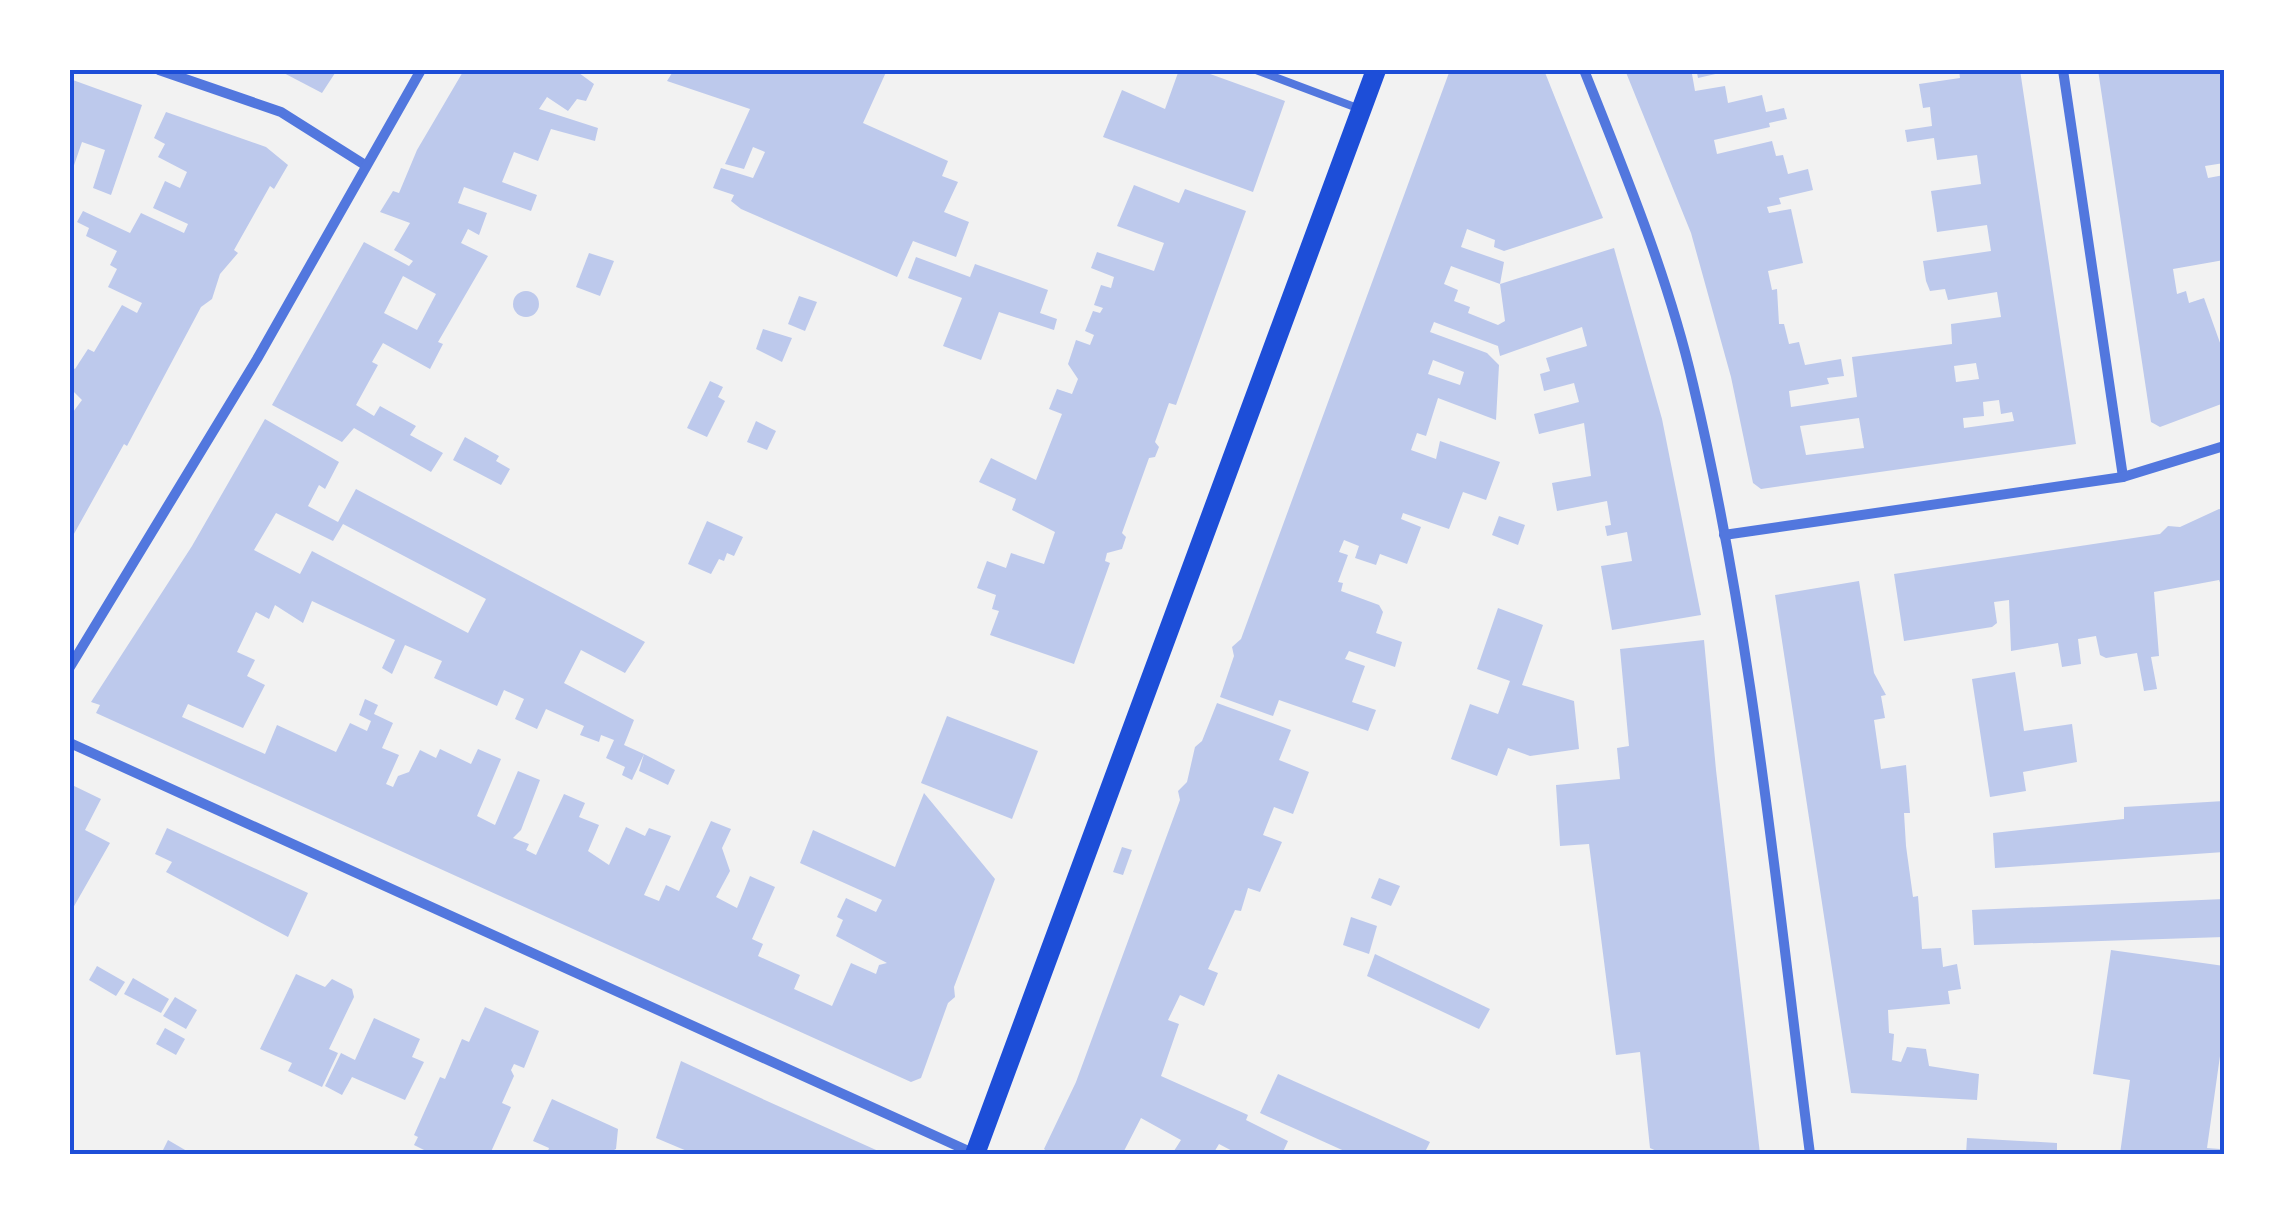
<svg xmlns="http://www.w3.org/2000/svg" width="2294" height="1224" viewBox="0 0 2294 1224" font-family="'DejaVu Sans',sans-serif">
  <rect width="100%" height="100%" fill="#f2f2f2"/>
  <g fill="#bdc9ec" fill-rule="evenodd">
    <path d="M278,70H337L322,93Z"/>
    <path d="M464,70H575L594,84L586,101L577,99L568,111L547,97L539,109L598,128L595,141L551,129L538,161L514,152L502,182L537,195L531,211L464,187L458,203L487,213L479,235L468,229L461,243L488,256L438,342L443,344L430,369L383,343L372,362L378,365L356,405L374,416L380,406L416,426L410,435L443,453L431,472L354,428L342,442L272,405L364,242L409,266L413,261L394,250L410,223L380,212L393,191L399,193L417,150ZM403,276L436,294L417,330L384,313Z"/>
    <path d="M674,70H887L863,123L948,161L942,176L958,182L944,212L969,222L956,257L913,241L897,277L741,209L731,201L734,195L713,188L721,168L753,178L765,152L753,147L744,169L725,164L750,109L667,81Z"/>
    <path d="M1179,70H1199L1285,101L1253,192L1103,137L1122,90L1165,109Z"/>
    <path d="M1450,70H1544L1603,218L1504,251L1494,247L1495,240L1467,229L1461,247L1504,262L1500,284L1451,266L1444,284L1458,290L1454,301L1470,307L1468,313L1498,325L1505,321L1500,284L1614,248L1662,419L1701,615L1612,630L1601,566L1632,561L1627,532L1607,536L1605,526L1611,525L1607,501L1557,511L1552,483L1591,476L1584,423L1539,434L1534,414L1579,402L1574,383L1544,391L1540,374L1550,371L1546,358L1587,346L1582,327L1500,356L1498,346L1434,322L1430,332L1487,353L1499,365L1496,420L1438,398L1426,436L1417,433L1411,450L1436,459L1440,441L1500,462L1486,500L1463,492L1449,529L1403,513L1401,519L1421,527L1407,564L1380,554L1376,565L1355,558L1359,546L1344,540L1339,552L1348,555L1338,582L1343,583L1341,591L1379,605L1383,612L1376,633L1402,642L1395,667L1349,651L1345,659L1365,666L1352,702L1376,710L1368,731L1279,700L1273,716L1220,697L1234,656L1232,647L1241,639ZM1433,360L1464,372L1460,385L1428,374Z"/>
    <path d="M1625,70H1733L1698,78L1697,73L1692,74L1695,91L1725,86L1728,103L1762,95L1766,112L1784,108L1787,119L1769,123L1770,127L1714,140L1717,154L1772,141L1776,156L1783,155L1788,174L1808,169L1813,190L1779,198L1781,204L1767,207L1769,213L1791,209L1803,263L1768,271L1772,290L1777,289L1779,324H1784L1789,344L1799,342L1805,365L1841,359L1844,376L1827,378L1829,384L1789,391L1791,407L1857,397L1852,357L1952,344L1951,324L2001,317L1997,292L1948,300L1945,289L1930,291L1926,281L1923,261L1991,251L1987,225L1937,232L1934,211L1931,191L1981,184L1977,155L1937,160L1934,138L1907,142L1905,130L1932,126L1930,107L1923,108L1919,84L1960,78L1959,70H2020L2076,444L1761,489L1753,483L1731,377L1691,233ZM1976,363L1979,379L1956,382L1954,366ZM1999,400L2001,414L2012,412L2014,421L1964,428L1963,418L1984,416L1983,402ZM1859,418L1864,448L1806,455L1800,426Z"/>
    <path d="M2098,70H2224V163L2205,166L2208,178L2224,175V260L2173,269L2177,294L2186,291L2189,303L2204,298L2224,354V403L2160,427L2151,422Z"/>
    <path d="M70,79L142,105L111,195L93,188L105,150L82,142L70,177Z"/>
    <path d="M166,112L266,147L288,165L274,189L270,186L234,250L238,253L220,274L212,299L201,307L127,446L124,444L70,541V416L82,400L70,388V366L75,369L88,349L94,352L122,305L137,313L142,303L108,287L117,269L110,265L117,251L86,236L89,228L77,222L83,211L130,233L141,213L184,233L188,224L153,208L165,181L180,188L187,172L158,157L165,144L154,138Z"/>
    <path d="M1134,185L1179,203L1185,189L1246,211L1176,405L1169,403L1155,442L1159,447L1155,457L1149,458L1122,533L1126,537L1122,549L1107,553L1105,561L1110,563L1074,664L990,635L999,611L992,609L996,595L977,588L987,561L1006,568L1011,553L1044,564L1055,532L1012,510L1016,499L979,482L991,458L1036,480L1062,414L1049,409L1057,389L1072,394L1078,379L1068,364L1076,340L1090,345L1094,335L1085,331L1093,311L1100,313L1103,308L1094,305L1101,285L1111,288L1114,277L1091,268L1097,252L1154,271L1164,243L1117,226Z"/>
    <path d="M589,253L614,261L600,296L576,287Z"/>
    <path d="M916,257L970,277L975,264L1048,290L1040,313L1057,319L1054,330L999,312L981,360L943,346L962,298L908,278Z"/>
    <circle cx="526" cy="304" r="13"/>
    <path d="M799,296L817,302L805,331L788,324Z"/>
    <path d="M763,329L792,338L782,362L756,349Z"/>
    <path d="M710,381L723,387L718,397L725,401L707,437L687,428Z"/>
    <path d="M265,419L339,462L325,489L319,485L308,506L338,522L356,489L645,642L625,673L581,650L564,683L634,720L624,745L644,754L675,770L668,785L639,771L644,754L632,780L622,775L625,767L606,758L614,740L601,735L599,742L580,735L584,726L546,709L537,729L515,719L524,699L504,690L497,706L434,678L442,661L405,645L392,674L382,668L395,640L312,601L303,623L275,605L269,619L256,612L237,652L255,660L247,676L265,685L243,728L188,704L182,717L265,754L277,725L336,752L350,723L367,731L371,721L359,715L365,699L378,705L374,714L393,723L382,748L399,755L386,784L393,787L398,776L409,772L420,750L436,758L440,749L471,764L478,749L501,759L477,816L495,825L518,771L540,780L521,830L513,838L529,844L526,850L536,855L564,794L585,803L579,817L599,825L588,851L609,865L626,827L645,836L649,828L671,836L644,895L659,901L666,885L679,891L711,821L731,829L722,848L730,871L716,897L737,908L750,876L775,887L752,939L763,944L758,956L800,975L794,989L832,1006L851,963L876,974L879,965L887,963L836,936L843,920L837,917L846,898L876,912L882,900L800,863L813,830L895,867L924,793L995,879L954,987L955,997L948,1003L921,1078L911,1082L96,713L100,705L91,702L192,546ZM276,513L333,541L343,524L486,599L468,633L312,551L300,574L254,550Z"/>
    <path d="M756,421L776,431L767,450L747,442Z"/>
    <path d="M465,437L499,456L496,461L510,469L501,485L453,460Z"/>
    <path d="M2219,509L2224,510V593L2219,580L2154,592L2159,656L2151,657L2157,689L2144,691L2137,653L2106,658L2100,655L2096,636L2078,639L2081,664L2062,667L2058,643L2011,651L2009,600L1994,602L1997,623L1992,627L1904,641L1894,574L2160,534L2168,526L2180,527Z"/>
    <path d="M1499,516L1525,525L1518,545L1492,535Z"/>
    <path d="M707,521L743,537L734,556L727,553L724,561L719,559L711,574L688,564Z"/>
    <path d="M1859,581L1874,673L1886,695L1881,696L1885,718L1874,720L1881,769L1906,765L1910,813H1904L1906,846L1913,897L1918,896L1922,949L1941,948L1943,967L1957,964L1961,989L1948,991L1950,1004L1888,1010L1889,1033L1894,1034L1892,1060L1901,1062L1907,1047L1926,1049L1929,1066L1979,1074L1977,1100L1851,1093L1775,595Z"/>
    <path d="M1498,608L1543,625L1522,685L1574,701L1579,749L1530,756L1508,748L1497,776L1451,759L1470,704L1498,714L1510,681L1477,669Z"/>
    <path d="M1704,640L1716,770L1760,1154H1663L1650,1148L1640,1052L1616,1055L1589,844L1560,846L1556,785L1620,779L1617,748L1629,746L1620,649Z"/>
    <path d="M2015,672L2024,731L2072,724L2077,762L2023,772L2026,791L1990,797L1972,679Z"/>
    <path d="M1217,703L1291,730L1279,760L1309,772L1293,814L1274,807L1263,835L1282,842L1260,892L1248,888L1241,911L1235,910L1208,969L1218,973L1204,1006L1180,995L1168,1020L1179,1024L1161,1076L1248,1115L1246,1120L1288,1141L1282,1154H1238L1219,1144L1213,1154H1172L1181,1140L1141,1118L1124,1151L1129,1154H1050L1044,1149L1076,1082L1180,800L1178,791L1187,782L1195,747L1202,741Z"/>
    <path d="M947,716L1038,751L1012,819L921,783Z"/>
    <path d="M70,784L101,799L85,830L110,843L73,908Z"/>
    <path d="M2224,801V852L1995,868L1993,833L2124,819V807Z"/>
    <path d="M167,828L308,893L288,937L166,872L172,862L155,854Z"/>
    <path d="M1122,847L1132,850L1123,875L1113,872Z"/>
    <path d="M1379,878L1400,886L1391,906L1371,898Z"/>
    <path d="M2224,899V937L1974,945L1972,910Z"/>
    <path d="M1351,917L1377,926L1369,954L1343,945Z"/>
    <path d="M2111,950L2224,966V1056H2220L2207,1148L2220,1149L2219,1154H2120L2130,1080L2093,1074Z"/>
    <path d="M1375,954L1490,1009L1479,1029L1367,976Z"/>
    <path d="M97,966L125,982L116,996L89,980Z"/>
    <path d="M296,974L325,987L332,979L352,989L354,997L329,1049L338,1053L322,1087L288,1071L292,1063L260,1049Z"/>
    <path d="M133,978L169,999L161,1013L124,994Z"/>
    <path d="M175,997L197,1010L186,1029L163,1016Z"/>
    <path d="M485,1007L539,1031L524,1068L514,1064L511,1070L514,1076L502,1103L511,1107L490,1154L448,1150L432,1154L414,1145L418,1137L414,1135L440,1077L445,1079L462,1039L469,1042Z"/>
    <path d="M374,1018L420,1039L412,1057L424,1062L405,1100L352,1077L342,1095L325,1086L341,1053L355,1060Z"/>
    <path d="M165,1028L185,1039L176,1055L156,1044Z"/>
    <path d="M681,1061L767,1101L885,1154H694L656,1138Z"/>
    <path d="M1278,1074L1430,1142L1424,1154H1351L1260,1113Z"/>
    <path d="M552,1099L618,1129L616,1149L606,1154H547L549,1148L533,1141Z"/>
    <path d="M1967,1138L2057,1143V1154H1966Z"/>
    <path d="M168,1140L192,1154H161Z"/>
  </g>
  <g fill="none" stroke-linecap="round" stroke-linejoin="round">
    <path stroke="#5277de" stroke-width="8" d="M1256,70L1360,109"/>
    <g stroke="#5277de" stroke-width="10">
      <path d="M159,70L281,112L365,165"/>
      <path d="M1584,70C1625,173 1668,276 1693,384C1753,636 1777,898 1810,1154"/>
      <path d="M2063,70L2123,477"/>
      <path d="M1724,535L2123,477L2224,446"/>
      <path d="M70,667L257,359L421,70"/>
      <path d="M70,743L975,1154"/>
    </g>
    <path stroke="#1d4ed8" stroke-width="20" d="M975,1154L1376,70"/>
  </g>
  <rect width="2294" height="1224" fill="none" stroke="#ffffff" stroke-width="145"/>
  <rect x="72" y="72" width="2150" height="1080" fill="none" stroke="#1d4ed8" stroke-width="4"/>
</svg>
